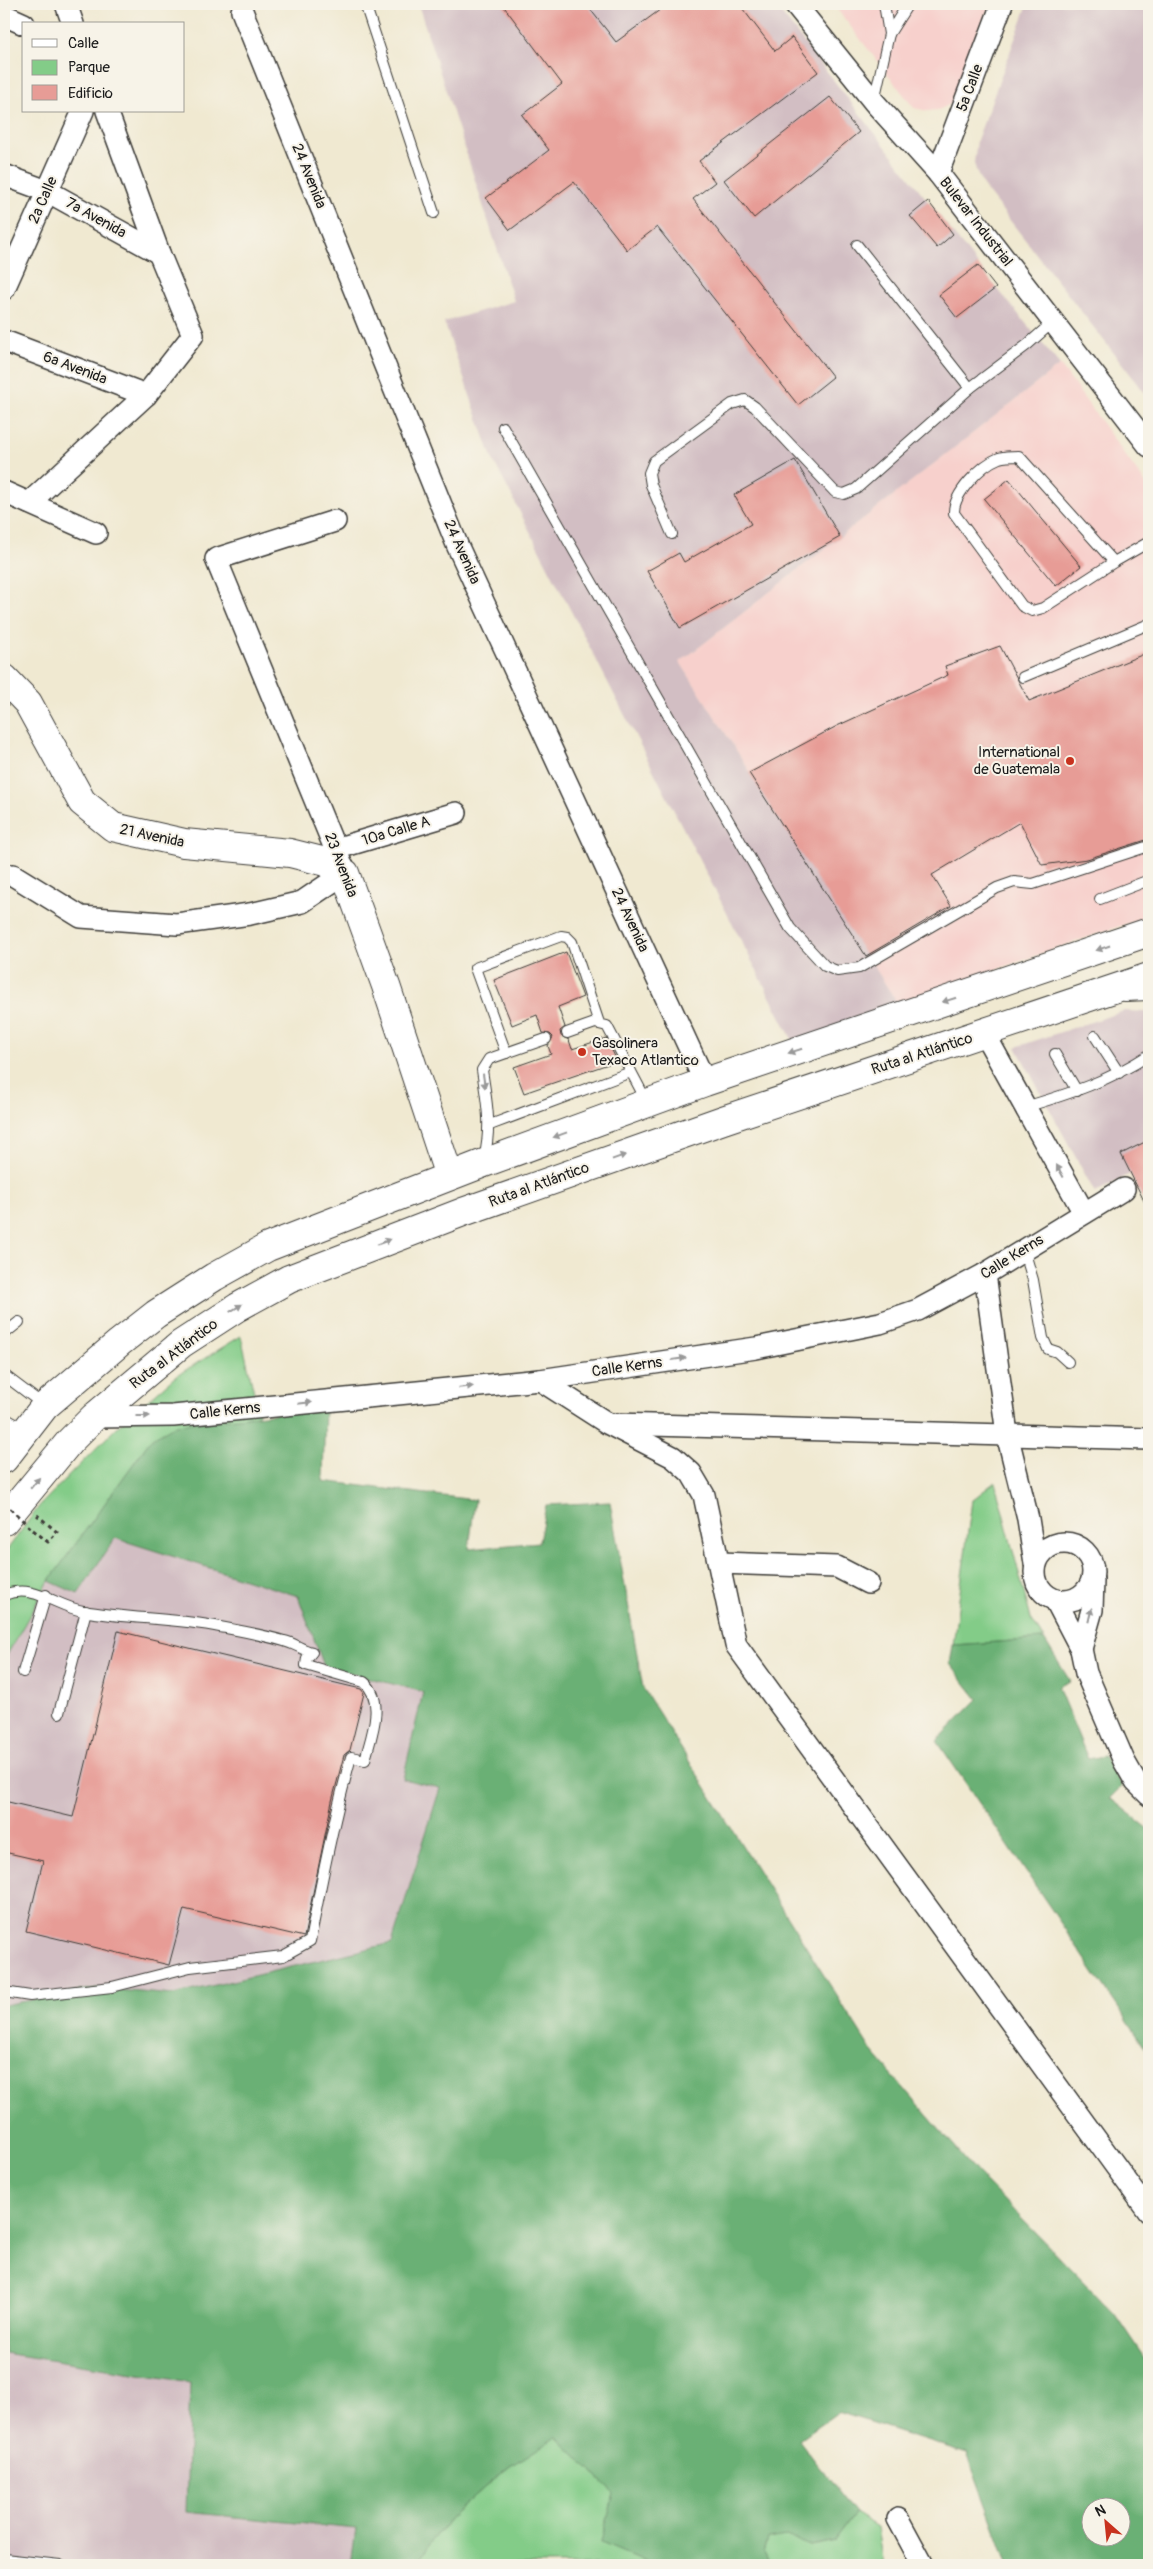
<svg xmlns="http://www.w3.org/2000/svg" width="1153" height="2569" viewBox="0 0 1153 2569" font-family="Pangolin,sans-serif">
  <rect width="100%" height="100%" fill="#f7f3e8"/>
  <filter id="ink" filterUnits="userSpaceOnUse"><feTurbulence type="fractalNoise" baseFrequency=".02" numOctaves="2"/><feDisplacementMap in="SourceGraphic" scale="10" xChannelSelector="R" yChannelSelector="G"/><feConvolveMatrix kernelMatrix="1 2 1 2 8 2 1 2 1" color-interpolation-filters="sRGB"/></filter>
  <filter id="wash" filterUnits="userSpaceOnUse"><feTurbulence type="fractalNoise" baseFrequency=".0096" numOctaves="4" result="noise"/><feDisplacementMap in="SourceGraphic" scale="20" xChannelSelector="R" yChannelSelector="G"/><feGaussianBlur stdDeviation="1.12" result="paint"/><feColorMatrix in="noise" values="0 0 0 0 0 0 0 0 0 0 0 0 0 0 0 0 0 1.4 0 .05"/><feComposite in="paint" operator="in"/></filter>
  <g filter="url(#wash)">
    <rect width="100%" height="100%" fill="#f0e9d1"/>
    <g fill="#f7d0cc">
      <path d="M833,4H990L953,103L938,110L928,111L914,108Z"/>
      <path d="M1060,365L1149,488V916L898,1004L680,662Z"/>
    </g>
    <g fill="#d2bec3">
      <path d="M418,4H774L978,265L1060,365L680,662L898,1004L794,1043L492,458L444,322L514,301Z"/>
      <path d="M1028,4H1149V398L983,186L977,173L974,163L977,140Z"/>
      <path d="M1124,1011L1149,1012V1211L1130,1174L1095,1193L1016,1047Z"/>
      <path d="M114,1538L298,1596L324,1666L423,1692L403,1779L440,1788L392,1943L173,1995L96,1988L4,2005V1660L49,1581L78,1594Z"/>
      <path d="M4,2353L190,2382L186,2512L356,2529L351,2565H4Z"/>
    </g>
    <g fill="#83cc88" stroke="#507452">
      <path d="M241,1336L259,1414L152,1438L49,1581L4,1660V1554L40,1505L118,1426L176,1376Z"/>
      <path d="M995,1482L1031,1619L1044,1639L953,1645L972,1500Z"/>
      <path d="M556,2436L614,2493L602,2542L655,2565H414L449,2519L502,2472Z"/>
      <path d="M855,2513L877,2527L883,2565H770L764,2553L768,2539L786,2535L811,2546L834,2541Z"/>
    </g>
    <g fill="#6ab074" stroke="#436648" fill-rule="evenodd">
      <path d="M325,1408L323,1481L475,1500L469,1549L539,1542L546,1505L610,1502L643,1688L871,2050L976,2172L1114,2313L1149,2365V2565H1008L967,2453L838,2412L799,2440L855,2513L834,2541L811,2546L786,2536L768,2539L764,2553L770,2565H655L601,2542L614,2493L556,2437L502,2472L449,2519L414,2565H351L356,2529L186,2512L190,2382L4,2353V2005L96,1988L173,1995L392,1943L440,1788L403,1779L423,1692L324,1666L298,1596L115,1538L78,1594L49,1581L152,1438L176,1425ZM1090,2506H1120V2536H1090Z"/>
      <path d="M1044,1639L1070,1681L1058,1687L1088,1759L1104,1756L1122,1786L1110,1798L1149,1829V2053L937,1741L978,1699L950,1664L953,1645Z"/>
    </g>
    <g id="blocks">
      <g fill="#e79c96">
        <path d="M502,4H586L616,42L668,4H739L775,51L792,37L818,72L699,161L715,182L693,199L833,377L798,405L657,227L627,250L574,182L510,230L486,198L549,150L522,115L562,84Z"/>
        <path d="M830,97L859,132L754,218L724,180Z"/>
        <path d="M928,201L953,234L937,248L910,216Z"/>
        <path d="M978,265L996,288L957,318L939,295Z"/>
        <path d="M795,460L840,537L680,628L647,571L679,553L684,562L751,524L734,495Z"/>
        <path d="M1009,479L1081,566L1056,586L984,499Z"/>
        <path d="M1000,646L1029,701L1149,652V839L1087,859L1042,865L1020,822L932,875L951,906L866,956L749,773L837,726L948,675L945,666Z"/>
        <path d="M566,952L583,997L558,1007L565,1027L560,1031L561,1036L569,1040L572,1049L606,1038L617,1061L524,1093L514,1067L551,1054L548,1046L553,1037L550,1034L543,1033L537,1015L512,1025L494,980Z"/>
        <path d="M1149,1140V1211L1121,1154Z"/>
        <path d="M118,1631L361,1689L364,1693L350,1750L344,1755L332,1801L304,1937L184,1909L169,1965L26,1931L43,1861L4,1852V1801L73,1817Z"/>
      </g>
    </g>
  </g>
  <g filter="url(#ink)">
    <use href="#blocks" fill-opacity="0" stroke="#3c3b37" stroke-width="1"/>
    <g fill="none" stroke-linecap="round" stroke-linejoin="round">
      <defs>
        <g id="lane">
          <path d="M365,4L434,213"/>
          <path d="M889,34L908,4"/>
          <path d="M874,101L889,34L884,4"/>
          <path d="M857,245L970,388"/>
          <path d="M503,427L790,928L825,966L837,971L859,968L997,888L1014,882L1033,884L1149,846"/>
          <path d="M672,534L651,485L649,473L654,461L732,404L745,400L755,407L835,492L844,494L856,489L970,388L1027,345L1053,322"/>
          <path d="M1114,562L1019,456C1013,456 1005,456 999,458C981,465 953,494 954,513L1022,606L1032,611L1043,608L1114,562L1149,542"/>
          <path d="M1023,677L1149,624"/>
          <path d="M1100,899L1149,880"/>
          <path d="M1125,996L1149,995"/>
          <path d="M567,1033L595,1023L607,1026L647,1102"/>
          <path d="M1095,1036L1119,1073"/>
          <path d="M506,1053L475,968L561,936L567,937L572,942L599,1023"/>
          <path d="M1055,1054L1077,1091"/>
          <path d="M1025,1107C1069,1094 1111,1080 1149,1055"/>
          <path d="M490,1125L631,1072"/>
          <path d="M484,1160C492,1125 487,1104 482,1070L489,1059L546,1039"/>
          <path d="M1024,1250L1033,1280L1043,1338L1048,1349L1057,1352L1068,1362"/>
          <path d="M4,1334L19,1322"/>
          <path d="M4,1375L45,1406"/>
          <path d="M4,1595C34,1583 55,1606 83,1611C128,1619 175,1618 220,1627C241,1631 263,1635 284,1641C294,1643 302,1650 312,1652L307,1658L306,1665L364,1682C386,1700 371,1737 365,1760L351,1757C334,1818 322,1879 310,1941L283,1956L190,1967L112,1987L30,1996L4,1992"/>
          <path d="M23,1672L46,1595"/>
          <path d="M59,1713L86,1611"/>
          <path d="M4,2559L60,2565"/>
        </g>
        <g id="street">
          <path d="M66,4L73,24"/>
          <path d="M795,4L874,102L938,173L1149,446"/>
          <path d="M242,11L458,547L705,1082"/>
          <path d="M4,15L24,24"/>
          <path d="M938,173L1002,4"/>
          <path d="M4,175L47,191L159,253"/>
          <path d="M4,289L83,111"/>
          <path d="M4,341L146,395"/>
          <path d="M4,492L96,533"/>
          <path d="M29,503L146,395L193,335L159,253L107,111"/>
          <path d="M335,849L456,813"/>
          <path d="M13,875L81,917L177,924L250,914L302,902L345,873L216,559L335,521"/>
          <path d="M984,1033L1084,1213"/>
          <path d="M985,1274L1007,1434L1028,1519L1035,1563"/>
          <path d="M540,1380L607,1423L673,1457L691,1473L704,1495L736,1645L1149,2212"/>
          <path d="M94,1417L173,1416L540,1380L756,1348L880,1323L918,1310L985,1274L1124,1189"/>
          <path d="M615,1424L1149,1439"/>
          <circle cx="1064" cy="1572" r="29"/>
          <path d="M720,1563L837,1567L868,1583"/>
          <path d="M1056,1601L1081,1649L1086,1673L1124,1761L1136,1782L1149,1795"/>
          <path d="M1081,1649L1092,1610L1093,1580"/>
          <path d="M898,2519L923,2565"/>
        </g>
        <g id="secondary">
          <path d="M4,678L28,703L82,802L113,827L184,843L290,853L326,862L345,873L386,986L449,1176"/>
          <path d="M4,1428L20,1437"/>
        </g>
        <g id="highway">
          <path d="M4,1459L45,1406L119,1343L156,1314L214,1277L268,1247L484,1163L705,1082L1149,932"/>
          <path d="M4,1521L70,1441L94,1417L181,1344L238,1307L289,1279L463,1212L723,1120L1149,977"/>
        </g>
      </defs>
      <use href="#lane" stroke="#3c3b37" stroke-width="12"/>
      <use href="#street" stroke="#3c3b37" stroke-width="24"/>
      <use href="#secondary" stroke="#3c3b37" stroke-width="30"/>
      <use href="#highway" stroke="#3c3b37" stroke-width="30"/>
      <path stroke="#3c3b37" stroke-width="3" stroke-dasharray="4 4" stroke-linecap="butt" d="M33,1530L48,1542L57,1532L37,1515"/>
      <use href="#lane" stroke="#fff" stroke-width="10"/>
      <use href="#street" stroke="#fff" stroke-width="21"/>
      <use href="#secondary" stroke="#fff" stroke-width="28"/>
      <use href="#highway" stroke="#fff" stroke-width="28"/>
      <path stroke="#3c3b37" stroke-width="3" stroke-dasharray="4 4" stroke-linecap="butt" d="M4,1503L33,1530"/>
    </g>
    <defs><path id="oneway-solid" d="M-6-.8H1V-3.2L6.5 0L1 3.2V.8H-6Z" transform="scale(1.25)"/></defs>
    <g fill="#999">
      <use href="#oneway-solid" transform="translate(1103 948) rotate(161)"/>
      <use href="#oneway-solid" transform="translate(949 1000) rotate(162)"/>
      <use href="#oneway-solid" transform="translate(795 1051) rotate(162)"/>
      <use href="#oneway-solid" transform="translate(484 1081) rotate(82)"/>
      <use href="#oneway-solid" transform="translate(560 1135) rotate(160)"/>
      <use href="#oneway-solid" transform="translate(619 1157) rotate(-20)"/>
      <use href="#oneway-solid" transform="translate(1060 1171) rotate(-119)"/>
      <use href="#oneway-solid" transform="translate(384 1242) rotate(-21)"/>
      <use href="#oneway-solid" transform="translate(236 1308) rotate(-32)"/>
      <use href="#oneway-solid" transform="translate(679 1359) rotate(-8)"/>
      <use href="#oneway-solid" transform="translate(466 1387) rotate(-6)"/>
      <use href="#oneway-solid" transform="translate(305 1403) rotate(-6)"/>
      <use href="#oneway-solid" transform="translate(143 1416)"/>
      <use href="#oneway-solid" transform="translate(35 1483) rotate(-50)"/>
      <use href="#oneway-solid" transform="translate(1090 1615) rotate(-77)"/>
    </g>
  </g>
  <g fill="#c8321e" stroke="#f7f3e8" stroke-width="2">
    <circle cx="1070" cy="761" r="5"/>
    <circle cx="582" cy="1052" r="5"/>
  </g>
  <g text-anchor="middle" dominant-baseline="central" stroke-width="4" stroke-linejoin="round" paint-order="stroke">
    <g font-size="15" fill="#1c1c1c" stroke="#f7f3e8">
      <text transform="translate(970 88) rotate(-69)">5a Calle</text>
      <text transform="translate(309 176) rotate(68)">24 Avenida</text>
      <text transform="translate(43 200) rotate(-66)">2a Calle</text>
      <text transform="translate(96 218) rotate(29)">7a Avenida</text>
      <text transform="translate(976 222) rotate(52)">Bulevar Industrial</text>
      <text transform="translate(75 368) rotate(21)">6a Avenida</text>
      <text transform="translate(462 552) rotate(66)">24 Avenida</text>
      <text transform="translate(396 831) rotate(-17)">10a Calle A</text>
      <text transform="translate(152 836) rotate(12)">21 Avenida</text>
      <text transform="translate(341 865) rotate(69)">23 Avenida</text>
      <text transform="translate(630 920) rotate(65)">24 Avenida</text>
      <text transform="translate(922 1054) rotate(-18)">Ruta al Atlántico</text>
      <text transform="translate(539 1185) rotate(-20)">Ruta al Atlántico</text>
      <text transform="translate(1012 1257) rotate(-32)">Calle Kerns</text>
      <text transform="translate(174 1354) rotate(-37)">Ruta al Atlántico</text>
      <text transform="translate(627 1367) rotate(-8)">Calle Kerns</text>
      <text transform="translate(225 1411) rotate(-6)">Calle Kerns</text>
    </g>
    <g font-size="15" fill="#1c1c1c" stroke="#f7f3e8" text-anchor="end">
      <text x="1060" y="752">International<tspan x="1060" dy="17">de Guatemala</tspan></text>
      <text x="592" y="1043" text-anchor="start">Gasolinera<tspan x="592" dy="17">Texaco Atlantico</tspan></text>
    </g>
  </g>
  <rect width="1153" height="2569" fill="none" stroke="#f7f3e8" stroke-width="20"/>
  <rect x="22" y="22" width="162" height="90" fill="#f7f3e8" stroke="#9f9d96"/>
  <rect x="32" y="39" width="25" height="8" fill="#ffffff" stroke="#9f9d96"/>
  <text x="68" y="48" font-size="15" fill="#1c1c1c">Calle</text>
  <rect x="32" y="60" width="25" height="15" fill="#83cc88" stroke="#9f9d96"/>
  <text x="68" y="72" font-size="15" fill="#1c1c1c">Parque</text>
  <rect x="32" y="85" width="25" height="15" fill="#e79c96" stroke="#9f9d96"/>
  <text x="68" y="98" font-size="15" fill="#1c1c1c">Edificio</text>
  <g transform="translate(1106 2522) rotate(333)"><circle r="24" fill="#f7f3e8" stroke="#9f9d96"/>
  <path d="M0-4L9 19L0 12L-9 19Z" fill="#c8321e"/>
  <text y="-8" font-size="14" font-weight="bold" text-anchor="middle" fill="#1c1c1c">N</text>
  </g>
</svg>
